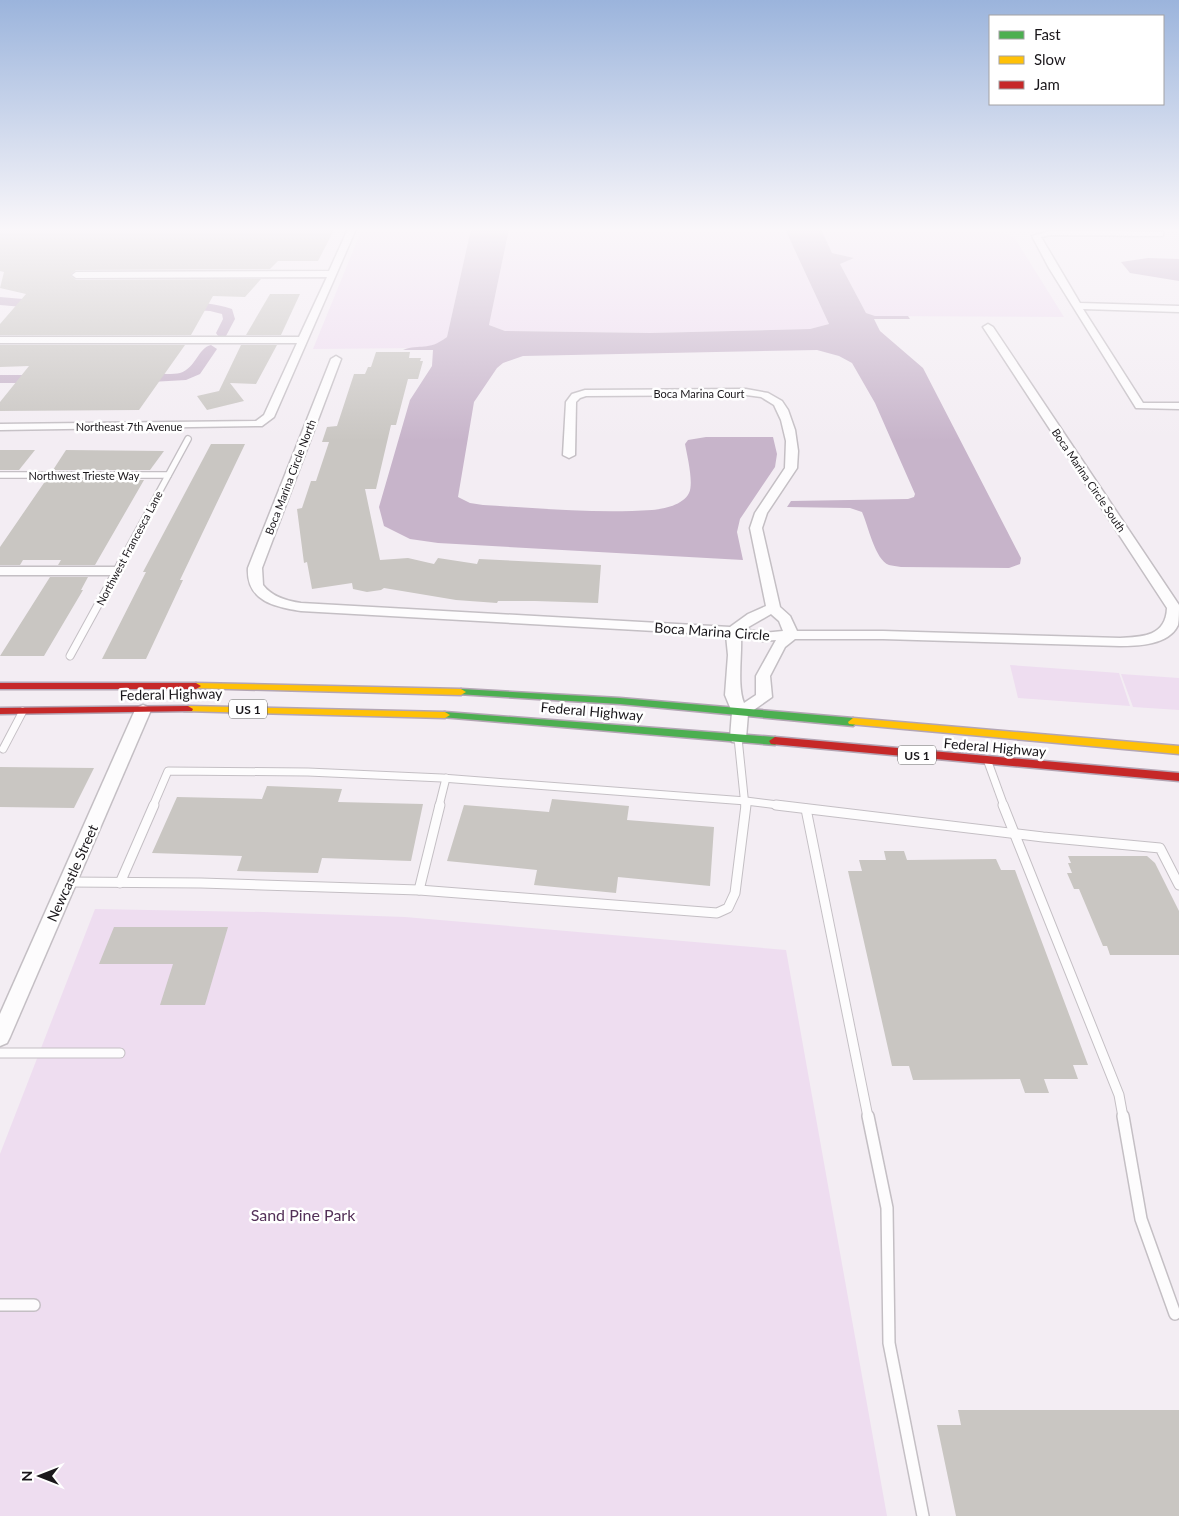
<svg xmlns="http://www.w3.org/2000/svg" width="1179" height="1516" viewBox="0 0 1179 1516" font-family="Lato,sans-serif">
  <rect width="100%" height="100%" fill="#f3edf3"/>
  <g fill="#eeddf0">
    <path d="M362,229H471L447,337L437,344L425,348L313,349Z"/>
    <path d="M509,229H785L829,324L810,329L650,333L505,331L489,325Z"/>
    <path d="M821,229H957L995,231L1014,237L1064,317L875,316L866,313L840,264L853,258L832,253Z"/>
    <path d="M1010,665L1119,673L1130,706L1018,698Z"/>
    <path d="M1121,674L1179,678V710L1133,707Z"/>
    <path d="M95,909L263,912L405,917L786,950L887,1516H0V1154Z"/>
  </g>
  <g fill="#c7b4ca">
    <path d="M471,229H509L489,325L505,331L650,333L810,329L829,324L785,229H821L832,253L854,258L840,264L866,313L875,316H908L910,319H874L880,331L923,368L1021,558L1020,564L1009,568L901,567C897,566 892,566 889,565C875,560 868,525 862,512L850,508L787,507L791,501L908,499L914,497L915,494L875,403L852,363L839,356L817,350L523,356L503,363L497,368L474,402L458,497L470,503L483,505C538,508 596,514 652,510C664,509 683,505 689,493C694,483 687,455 685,444L688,440L706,437H773L777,454L775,467L740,519L737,532L743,560L438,543L410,539L384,526L379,507L410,400L432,366L433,350H403C421,343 427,352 447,337Z"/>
    <path d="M1148,258L1179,259V281L1130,273L1121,262Z"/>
  </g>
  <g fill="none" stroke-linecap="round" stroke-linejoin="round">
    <g fill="#c7b4ca" fill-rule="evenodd">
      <path d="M0,297L46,301L52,305L46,309L0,305Z"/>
      <path d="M179,302C197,302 215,303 232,309L235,319L226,336H218L216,333L223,319L222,314L210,311L175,309L173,306Z"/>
      <path d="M211,345L217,349L200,374L186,380L133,383L126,379C134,370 167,376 180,373C196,368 198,348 211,345Z"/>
      <path d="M0,375H47L54,379L47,383H0Z"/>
    </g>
  </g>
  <g fill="#c9c6c2">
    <path d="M0,229H323L334,230L318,261H278L270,269L76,270L71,274V276L76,280L261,279L245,297L213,296L191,335H0V324L26,294L0,288L4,272L0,271Z"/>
    <path d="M270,294H300L281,335H246Z"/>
    <path d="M0,345H185L139,410L0,411V402L29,366L0,367Z"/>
    <path d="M241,345H277L256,384L230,383L244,401L207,410L197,396L219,391Z"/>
    <path d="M376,352H410L409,358H421L420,361H423L418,379H408L396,425H391L376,489H365L380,560L408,558L434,564L438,558L477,564L479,559L601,565L598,603L535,601H498L497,603L456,600L384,588L381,590L367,592L353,589L352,583L312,589L307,562L304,563L297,509L302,508L311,481H316L329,442H322L327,427L337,426L354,374H365L368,367H371Z"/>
    <path d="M211,444H245L180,580H183L146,659H102L146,572H143Z"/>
    <path d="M0,450H35L19,470H0Z"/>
    <path d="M66,450L164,451L150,470H53Z"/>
    <path d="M46,480H144L95,565H58L61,560H23L20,565H0V547Z"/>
    <path d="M50,577H88L81,590H83L44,656H0Z"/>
    <path d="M0,767L94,768L74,808L0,807Z"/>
    <path d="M267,786L342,789L338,802L423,804L411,861L322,858L318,873L237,871L242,856L152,853L177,797L262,799Z"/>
    <path d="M552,799L629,806L627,820L714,827L710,886L618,877L616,893L534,885L537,870L447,861L464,805L549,812Z"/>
    <path d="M884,851H904L907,860L996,859L1001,870H1015L1088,1065H1073L1078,1079H1044L1049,1093H1025L1020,1079L913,1080L909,1066H892L848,871H862L859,860H886Z"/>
    <path d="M1068,856H1147L1155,863L1179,911V955H1110L1107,946H1103L1079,889H1074L1067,873H1072L1068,863H1071Z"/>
    <path d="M114,927H228L205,1005H160L173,964H99Z"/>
    <path d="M958,1410H1179V1516H956L937,1425H961Z"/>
  </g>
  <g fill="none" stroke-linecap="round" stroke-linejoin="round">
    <defs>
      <g id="lane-far3">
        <path d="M0,475H168"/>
        <path d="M120,564L188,439"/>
      </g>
      <g id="lane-far2">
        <path d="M70,656L121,563"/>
        <path d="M738,738L745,806"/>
        <path d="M3,749L23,711"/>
        <path d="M988,762L1004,806"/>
        <path d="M153,806L168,771L308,772L442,778L746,801L786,806"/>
        <path d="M439,806L446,778"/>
      </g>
      <g id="lane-far1">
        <path d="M776,805L1043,837L1160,848L1179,885"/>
        <path d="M1003,805L1119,1095L1123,1117"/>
        <path d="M806,809L868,1117"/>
        <path d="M68,882L201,883L419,890L717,913L728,908L735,893L746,805"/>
        <path d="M120,883L154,805"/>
        <path d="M419,890L440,805"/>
        <path d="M0,1053H120"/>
      </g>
      <g id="lane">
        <path d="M868,1116L887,1208L889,1343L923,1516"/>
        <path d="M1123,1116L1141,1219L1175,1314"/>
        <path d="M0,1305H34"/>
      </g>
      <g id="street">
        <path d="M348,229H356L274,417L262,426L0,430V424L256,421L264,415L297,343H0V337H299L327,277L76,278L72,275L76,272L329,271Z"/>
        <path d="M1051,231L1163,232V236H1160L1051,235L1041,237L1080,303L1179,306V312L1083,309L1143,403H1179V409L1136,408L1049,268L1032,236Z"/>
        <path d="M988,324L993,327L1179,605C1179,611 1179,619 1178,625C1169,645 1138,646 1120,646L883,639H795L785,647L770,676L772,697L748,714L746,738L744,742L738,743L732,742L730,738L732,712L725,695L728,655L726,635L301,611C275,607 246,601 248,568L331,359L336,356L341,359L262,568L263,585C272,597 287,601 301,603L730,627L748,614L766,606L750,528L755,513L785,468L786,441L781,420L774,405L761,397L746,395L586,396L580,398L576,402L575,455L569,458L563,455L566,402L572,394L585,390L746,389L768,393L782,401L788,410L795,430L798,451L797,468L767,513L762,528L780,607L790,616L797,631H883L1120,638C1143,637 1166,636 1167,608L983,327ZM771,614L779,621L783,631L763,633L745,629ZM741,637L763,641L776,640L756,676V695L744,703C737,686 742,656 741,637Z"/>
        <path d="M0,567H116L123,571L116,575H0Z"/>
        <path d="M143,705L148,707L151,710L10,1037L7,1043L0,1046V1014L135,710L138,707Z"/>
      </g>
      <g id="fast">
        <path d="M461,689L620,698L853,718L858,722L853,726L620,704L457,694L456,692Z"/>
        <path d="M445,712L775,737L781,741L775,745L441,717L440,715L441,713Z"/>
      </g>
      <g id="slow">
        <path d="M196,683L461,689L466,692L461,695L192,688L191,686Z"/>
        <path d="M188,706L445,712L450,715L445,718L184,711L183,709Z"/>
        <path d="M853,718L1179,746V754L849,724L848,722Z"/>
      </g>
      <g id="jam">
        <path d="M0,683H196L201,686L196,689H0Z"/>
        <path d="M188,706L193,709L192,711L0,714V708Z"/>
        <path d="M775,737L1179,773V781L771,744L769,741Z"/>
      </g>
    </defs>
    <use href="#lane-far3" stroke="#c4bfc4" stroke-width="8"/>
    <use href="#lane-far2" stroke="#c4bfc4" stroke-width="9"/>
    <use href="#lane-far1" stroke="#c4bfc4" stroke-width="11"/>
    <use href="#lane" stroke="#c4bfc4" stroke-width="14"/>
    <use href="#street" stroke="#c4bfc4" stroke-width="3"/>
    <use href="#fast" stroke="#b3a5b4" stroke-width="3"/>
    <use href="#slow" stroke="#b3a5b4" stroke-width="3"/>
    <use href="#jam" stroke="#b3a5b4" stroke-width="3"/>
    <use href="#lane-far3" stroke="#fdfcfd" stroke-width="5.5"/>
    <use href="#lane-far2" stroke="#fdfcfd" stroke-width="7"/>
    <use href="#lane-far1" stroke="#fdfcfd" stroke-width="9"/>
    <use href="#lane" stroke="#fdfcfd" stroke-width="11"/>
    <use href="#street" fill="#fdfcfd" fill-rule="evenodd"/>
    <use href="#fast" fill="#4caf50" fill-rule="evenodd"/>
    <use href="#slow" fill="#ffc107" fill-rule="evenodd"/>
    <use href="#jam" fill="#c62828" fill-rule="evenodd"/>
  </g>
  <linearGradient id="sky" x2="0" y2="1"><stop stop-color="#9bb4dc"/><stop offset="0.52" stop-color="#faf7fa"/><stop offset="1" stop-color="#faf7fa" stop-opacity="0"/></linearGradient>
  <rect width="1179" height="441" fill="url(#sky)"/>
  <g text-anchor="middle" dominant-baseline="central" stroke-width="5" stroke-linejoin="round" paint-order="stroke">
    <g font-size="11" fill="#1a171b" stroke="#fff">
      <text x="699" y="393">Boca Marina Court</text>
      <text x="129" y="426">Northeast 7th Avenue</text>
      <text x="84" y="475">Northwest Trieste Way</text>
      <text transform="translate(290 477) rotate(-69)">Boca Marina Circle North</text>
      <text transform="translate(1089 480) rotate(56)">Boca Marina Circle South</text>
      <text transform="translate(129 548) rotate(-62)">Northwest Francesca Lane</text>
    </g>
    <g fill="#fff" stroke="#5f5d5f" stroke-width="1">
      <rect x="229" y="699.5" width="38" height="19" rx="4"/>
      <rect x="898" y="745.5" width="38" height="19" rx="4"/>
    </g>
    <g font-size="12" font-weight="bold" fill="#1a171b">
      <text x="248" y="709">US 1</text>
      <text x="917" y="755">US 1</text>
    </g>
    <g font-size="14" fill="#1a171b" stroke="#fff">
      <text transform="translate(712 631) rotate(4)">Boca Marina Circle</text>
      <text transform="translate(171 694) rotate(-1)">Federal Highway</text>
      <text transform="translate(592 711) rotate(5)">Federal Highway</text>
      <text transform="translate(995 747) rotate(5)">Federal Highway</text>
      <text transform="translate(72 873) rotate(-66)">Newcastle Street</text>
    </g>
    <g font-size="16" fill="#533058" stroke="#fff">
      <text x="303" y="1214">Sand Pine Park</text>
    </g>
  </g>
  <rect x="989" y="15" width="175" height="90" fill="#ffffff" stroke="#a3a2a4"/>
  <rect x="999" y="31" width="25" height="8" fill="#4caf50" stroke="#a3a2a4"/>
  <text x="1034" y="40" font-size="15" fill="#1a171b">Fast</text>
  <rect x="999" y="56" width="25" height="8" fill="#ffc107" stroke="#a3a2a4"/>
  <text x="1034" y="65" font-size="15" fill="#1a171b">Slow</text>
  <rect x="999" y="81" width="25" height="8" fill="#c62828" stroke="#a3a2a4"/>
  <text x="1034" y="90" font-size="15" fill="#1a171b">Jam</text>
  <g transform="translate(40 1476) rotate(270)" stroke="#ffffff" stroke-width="4" paint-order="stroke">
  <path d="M0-4L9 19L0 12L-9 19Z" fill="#1a171b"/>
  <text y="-8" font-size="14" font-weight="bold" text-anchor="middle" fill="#1a171b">N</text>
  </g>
</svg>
